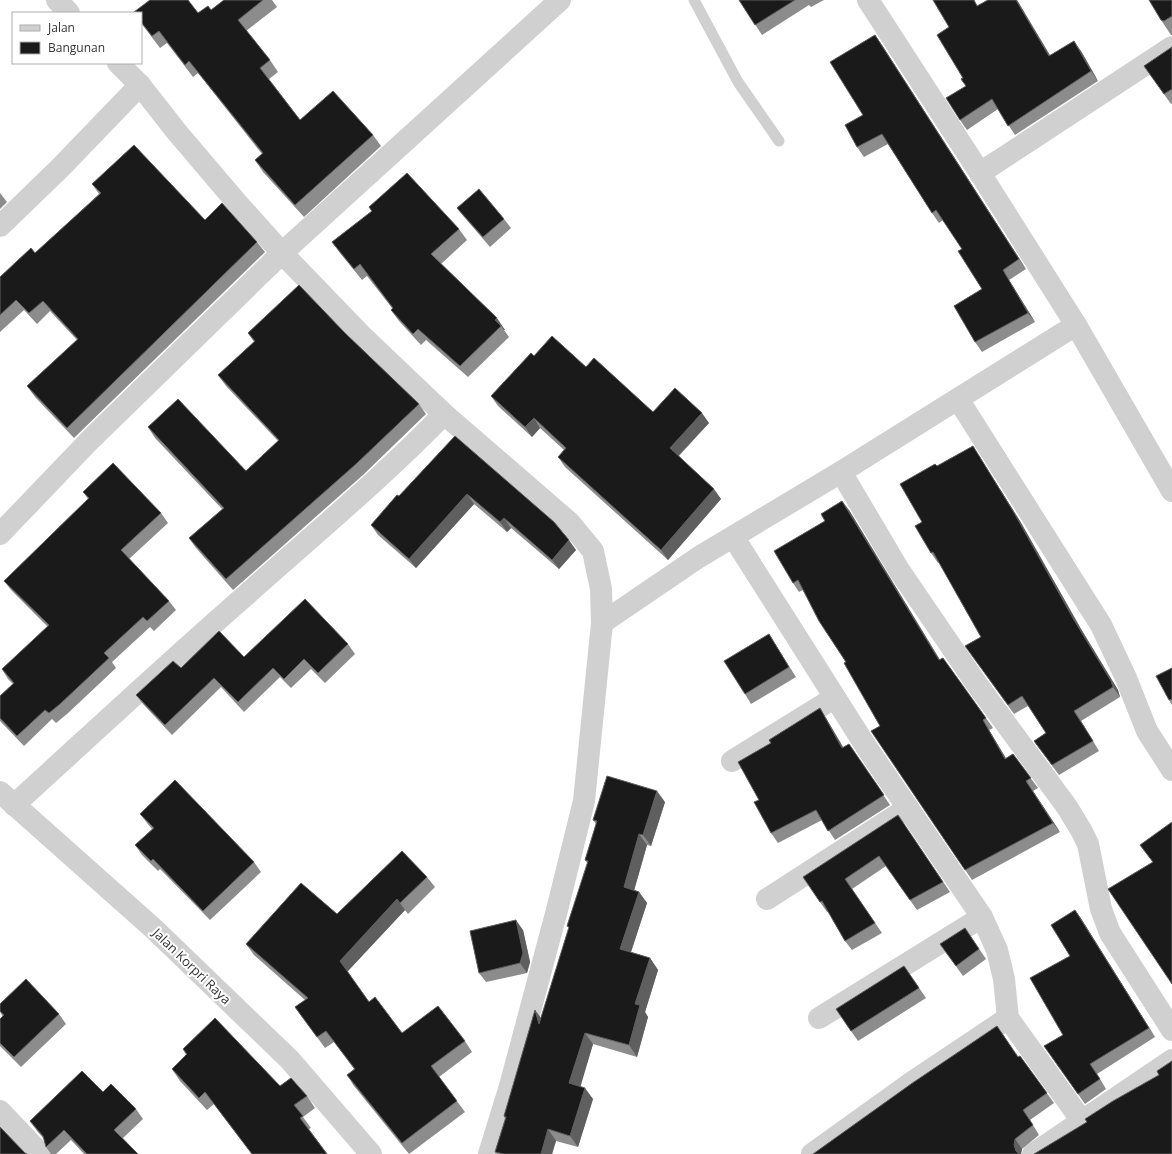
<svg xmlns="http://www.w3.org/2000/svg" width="1172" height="1154" viewBox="0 0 1172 1154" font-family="'Open Sans',sans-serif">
  <rect width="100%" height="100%" fill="#fff"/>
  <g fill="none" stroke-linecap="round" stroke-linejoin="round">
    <path stroke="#d0d0d0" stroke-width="11" d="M694,0L738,82L779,141"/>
    <g stroke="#d0d0d0" stroke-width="22">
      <path d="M57,0L69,13"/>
      <path d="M868,0L980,173L1172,47"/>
      <path d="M118,63L140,85L176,131L238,204L282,253L361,335L444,414L570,523L593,551L601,589L602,623L584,801L557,910L510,1086L489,1154"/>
      <path d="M980,173L1076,325L1172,491"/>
      <path d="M0,226L61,167L140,85"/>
      <path d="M958,399L1101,625L1126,678L1147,731L1172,770"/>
      <path d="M841,472L899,570L976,683L1067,807L1081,830L1088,844L1101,909L1110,933L1172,1030"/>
      <path d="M0,534L91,439L282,253L560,0"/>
      <path d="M734,538L867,748L982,917L997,950L1004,979L1008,1018L1082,1121"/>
      <path d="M602,623L699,557L841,472L1076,325"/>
      <path d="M732,761L834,698"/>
      <path d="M0,792L154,929L290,1060L371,1154"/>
      <path d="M14,805C91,735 167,664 245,596C312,536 382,478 444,414"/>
      <path d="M767,899L908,808"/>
      <path d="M819,1018L982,917"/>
      <path d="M0,1111L41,1154"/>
      <path d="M812,1154L911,1083L1008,1018"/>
      <path d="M1033,1154L1172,1060"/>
    </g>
  </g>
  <g fill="#8c8c8c">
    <path d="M224,0H272L277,7L246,31L270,60L278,72L269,79L300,120L373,135L381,146L304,217L263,172L255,160L262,154L198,73L193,77L167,43L160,48L141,23V22L198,13L211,10Z"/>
    <path d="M739,0H824L811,7L809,5L762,35Z"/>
    <path d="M988,0H1017L1050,55L1081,51L1098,81L1015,135L998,109L967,130L960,120L966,86L949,27L978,6Z"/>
    <path d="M1172,0V35H1171L1161,20Z"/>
    <path d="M875,35L1026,269L1009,280L1035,322L982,352L975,342L982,289L962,249L943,220L939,223L932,213L888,144L864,157L857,147Z"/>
    <path d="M1172,47V103L1171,104L1144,66Z"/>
    <path d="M92,184L205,220L257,242L265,252L74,438L35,397L27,386L77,340L50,311L37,324L24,310L0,332V277L35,253L99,194Z"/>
    <path d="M0,193L7,202L0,209Z"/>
    <path d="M369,207L459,229L467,240L441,264L505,330H504L509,337L468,377L426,340L421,345L399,321L391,310L392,308L367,276L362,280L340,253L332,242L372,212Z"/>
    <path d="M457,208L504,219L511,228L490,247L464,217Z"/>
    <path d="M248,333H345L419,404L426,414L363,475L233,590L196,548L189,538L222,509L155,438L148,427L246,471L278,441L226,386L218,375L254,342Z"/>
    <path d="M534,356L586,367L653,412L709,423L679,456L721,499L668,560L565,467L558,457L564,450L540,428L532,437L498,406L491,396Z"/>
    <path d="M455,436L576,550L559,569L511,528L507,532L474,504L416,568L378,535L371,525L399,496Z"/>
    <path d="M979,456L1020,521L1081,629L1118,690L1120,697L1081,721L1099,751L1059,775L1034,741L1046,733L1028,706L1014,714L965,646L981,637L939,562L938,563L931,553L922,522L937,466Z"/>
    <path d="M83,492L161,513L168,523L129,559L169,601L176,610L154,631L150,627L112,662L116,668L67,714L56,723L52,719L24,746L0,721V696L13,684L8,679L2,669L48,627L11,590L4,581L88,499Z"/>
    <path d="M849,510L940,660L986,718L993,728L989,730L1006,758L1013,754L1038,788L1033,791L1060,832L972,880L871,731L880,726L846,662L803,590L799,592L793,583Z"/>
    <path d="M769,634L775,644L796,677L751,704L745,694Z"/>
    <path d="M348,644L355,654L325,683L311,669L291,688L280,677L244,712L221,687L172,735L143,704L136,695L181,668L244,657Z"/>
    <path d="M1172,668V705L1169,700Z"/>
    <path d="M826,718L843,748L849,744L890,805L835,840L822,820L778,843L771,833Z"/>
    <path d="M665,802L651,846L647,845L634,890L639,892L647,903L631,952L650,958L658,970L645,1012L648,1017L637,1057L593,1044L580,1086L593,1099L578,1147L556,1141L552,1154H497L495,1152L505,1119L504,1116L535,1010L541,1018L569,928L567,926L588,864L585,860L596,824L593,820Z"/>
    <path d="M140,814L254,862L261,872L210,920L160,869L158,871L142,855L135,845L152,829L147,823Z"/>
    <path d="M898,815L950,892L917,910L886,866L852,889L882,933L852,950L845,941L828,912H827L820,902Z"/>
    <path d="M427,877L435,887L408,914L405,910L347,972L369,1002L402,1033L465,1041L472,1052L439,1077L465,1112L409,1154L354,1086L347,1075L354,1069L334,1042L325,1048L295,1007L305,1000L254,955L246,944L337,914Z"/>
    <path d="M1075,910L1082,920L1155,1037L1097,1074L1106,1089L1085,1104L1044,1046L1063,1035Z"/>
    <path d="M965,928L986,959L963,976L940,944Z"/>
    <path d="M523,930L530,962L527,973L486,982L479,973Z"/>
    <path d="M904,966L926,998L858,1041L851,1031Z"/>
    <path d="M0,1004L59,1014L66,1024L21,1067L0,1046V1019L3,1017L0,1012Z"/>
    <path d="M183,1049L307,1096L315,1108L303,1117L311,1128L309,1129L327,1154H252L214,1104L207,1110L180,1081L172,1069L186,1055Z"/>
    <path d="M1020,1056L1054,1103L1030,1120L1039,1135L1022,1149L1021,1154H813Z"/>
    <path d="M103,1092L136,1109L143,1119L123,1138L138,1154H84L71,1140L56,1154H51L46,1147L44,1139L37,1131L30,1121Z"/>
  </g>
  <g fill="#5f5f5f">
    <path d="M1016,0H1017L1056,66L1049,56Z"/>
    <path d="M875,35L882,45L1026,269L1019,259Z"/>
    <path d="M1074,41L1081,51L1098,81L1091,71Z"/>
    <path d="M1003,270L1009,280L1035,322L1028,313Z"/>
    <path d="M497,318L505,330H504L501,326L495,320Z"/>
    <path d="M702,413L709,423L677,457L670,448Z"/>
    <path d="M534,418L540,428L532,437L525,427Z"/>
    <path d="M973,446L1020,521L1081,629L1118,690L1120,697L1113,687Z"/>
    <path d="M714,489L721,499L668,560L661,550Z"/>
    <path d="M467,494L474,504L416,568L409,559Z"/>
    <path d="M842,501L849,510L946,670L939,660Z"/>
    <path d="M504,518L511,528L507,532L500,522Z"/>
    <path d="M569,540L576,550L559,569L552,560Z"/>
    <path d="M820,708L826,718L849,757L842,748Z"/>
    <path d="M1074,711L1081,721L1099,751L1093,741Z"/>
    <path d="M983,720L989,730L1012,769L1005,759Z"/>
    <path d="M1026,781L1033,791L1060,832L1053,823Z"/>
    <path d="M657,791L665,802L651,846L643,835Z"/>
    <path d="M639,834L647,845L632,898L624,887Z"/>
    <path d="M639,892L647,903L628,961L620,949Z"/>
    <path d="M397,899L405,910L347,972L340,961Z"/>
    <path d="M1075,910L1082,920L1155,1037L1149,1028Z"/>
    <path d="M516,920L523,930L530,962L527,973L520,963Z"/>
    <path d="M650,958L658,970L645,1012L648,1017L637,1057L629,1045L635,1004Z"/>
    <path d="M535,1010L543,1021L539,1024Z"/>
    <path d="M585,1033L593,1044L578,1095L569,1083Z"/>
    <path d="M585,1088L593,1099L578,1147L570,1136Z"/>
    <path d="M548,1129L556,1141L552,1154H541Z"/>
    <path d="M1015,1139L1022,1149L1021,1154H1018L1016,1151L1014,1145Z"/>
  </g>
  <g fill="#1a1a1a" stroke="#5f5f5f">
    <path d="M150,0H188L198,13L208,6L211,10L224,0H263L238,20L270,60L260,68L300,120L333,91L373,135L295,205L255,160L263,153L189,61L185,65L159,31L152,36L141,22V13H134V12Z"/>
    <path d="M739,0H795L755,25Z"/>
    <path d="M933,0H974L977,6L988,0H1016L1049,56L1074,41L1091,71L1008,126L992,99L960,120L946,98L966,86L961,79L963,78L937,35L949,27Z"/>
    <path d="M1149,0H1172V16L1164,21L1161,20Z"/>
    <path d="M875,35L1019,259L1003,270L1028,313L975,342L954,306L982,289L958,251L962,249L936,210L932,213L882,134L857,147L845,125L863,115L830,62Z"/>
    <path d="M1172,47V89L1164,94L1144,66Z"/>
    <path d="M134,145L205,220L222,203L257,242L67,428L27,386L78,339L43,301L29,313L16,300L0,315V277L31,248L35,253L101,193L92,184Z"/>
    <path d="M407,173L459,229L431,254L497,318L495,320L501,326L460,366L418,329L413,334L391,310L393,308L360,264L354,269L332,242L372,211L369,207Z"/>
    <path d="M479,189L504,219L483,237L457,208Z"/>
    <path d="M299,285L345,333L419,404L356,464L226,579L189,538L224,508L148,427L178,399L246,471L279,440L218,375L255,341L248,333Z"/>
    <path d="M552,336L586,367L594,358L653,412L675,388L702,413L670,448L714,489L661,550L558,457L566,448L534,418L525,427L491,396L531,353L534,356Z"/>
    <path d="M455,436L554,522L569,540L552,560L504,518L500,522L467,494L409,559L371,525L397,495L399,496Z"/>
    <path d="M973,446L1013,511L1074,620L1111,681L1113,687L1074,711L1093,741L1052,765L1034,741L1046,733L1022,696L1008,705L965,646L981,637L933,552L931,553L915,526L922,522L900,484L935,464L937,466Z"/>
    <path d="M113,463L161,513L121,550L169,601L147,621L143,617L104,653L109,658L60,704L49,713L45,710L17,736L0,718V696L14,683L2,669L49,625L4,581L89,498L83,492Z"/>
    <path d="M842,501L939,660L943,658L986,718L983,720L1005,759L1013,754L1031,778L1026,781L1053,823L965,870L871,731L880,726L844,663L846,662L819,621L798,580L793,583L774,551L825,521L821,514Z"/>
    <path d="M305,599L348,644L318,673L304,659L284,679L273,668L238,702L214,678L165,725L136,695L173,661L181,668L219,631L244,657Z"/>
    <path d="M769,634L789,667L745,694L724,661Z"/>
    <path d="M1172,668V699L1169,700L1156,676Z"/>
    <path d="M820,708L842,748L849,744L884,795L828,831L816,810L771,833L754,802L759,800L738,762L771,743L769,740Z"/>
    <path d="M607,776L657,791L643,835L639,834L624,887L639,892L620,949L650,958L635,1004L640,1005L629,1045L585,1033L569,1083L585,1088L570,1136L548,1129L541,1154H504L495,1152L506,1117L504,1116L535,1010L539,1024L569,927L567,926L588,861L585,860L597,821L593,820Z"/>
    <path d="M175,780L254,862L203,911L153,859L151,861L135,845L154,828L140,814Z"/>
    <path d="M898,815L943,882L910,900L879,856L845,879L875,923L845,941L822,901L820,902L803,877Z"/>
    <path d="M1172,822V984L1108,889L1153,862L1140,845Z"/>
    <path d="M402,851L427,877L400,903L397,899L340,961L369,1002L375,997L402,1033L438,1006L465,1041L431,1066L457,1101L402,1143L347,1075L355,1069L326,1031L317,1037L295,1007L308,998L246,944L301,883L337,914Z"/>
    <path d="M1075,910L1149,1028L1090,1064L1100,1079L1078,1094L1044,1046L1063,1035L1030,978L1070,956L1051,925Z"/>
    <path d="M516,920L523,953L520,963L479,973L470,931Z"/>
    <path d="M965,928L979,949L956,966L940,944Z"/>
    <path d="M904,966L919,988L851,1031L836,1009Z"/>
    <path d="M26,979L59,1014L14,1057L0,1043V1019L4,1015L0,1011V1004Z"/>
    <path d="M215,1018L280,1086L291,1078L307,1096L294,1105L303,1116L300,1118L327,1154H252L205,1092L199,1098L172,1069L187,1054L183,1049Z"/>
    <path d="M997,1026L1018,1057L1020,1056L1047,1093L1023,1110L1033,1125L1015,1139L1014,1145L1016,1151L1019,1154H813L911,1084Z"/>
    <path d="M1172,1061V1154H1034L1087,1122L1085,1119L1113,1101L1159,1075L1157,1071Z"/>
    <path d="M82,1071L103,1092L111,1084L136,1109L114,1130L138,1154H87L64,1130L46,1147L43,1136L30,1121Z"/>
    <path d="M0,1127L25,1153L27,1154H0Z"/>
  </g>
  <g text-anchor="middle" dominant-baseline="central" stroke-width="4" stroke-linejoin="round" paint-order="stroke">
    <g font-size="13" fill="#333" stroke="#fff">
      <text transform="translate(192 966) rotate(44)">Jalan Korpri Raya</text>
    </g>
  </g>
  <rect x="12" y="12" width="130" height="52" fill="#ffffff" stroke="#adadad"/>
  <rect x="20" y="25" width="20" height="6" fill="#d0d0d0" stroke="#adadad"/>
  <text x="48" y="32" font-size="12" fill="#333333">Jalan</text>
  <rect x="20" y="42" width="20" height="12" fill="#1a1a1a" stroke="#adadad"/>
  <text x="48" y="52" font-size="12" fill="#333333">Bangunan</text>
</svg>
